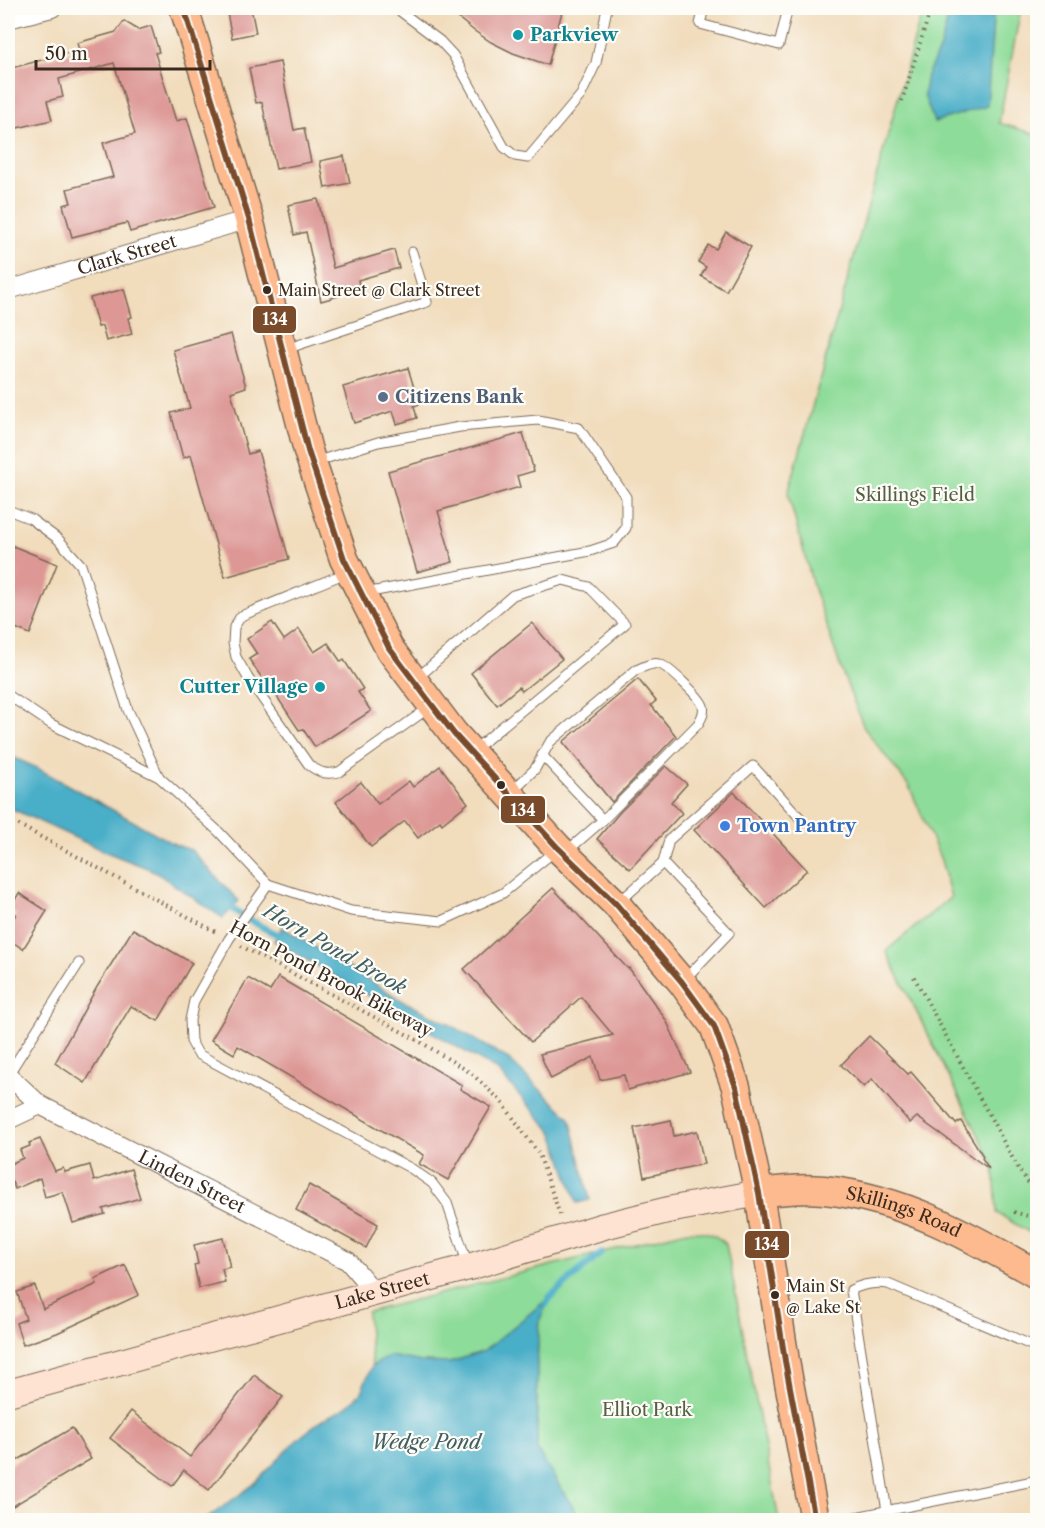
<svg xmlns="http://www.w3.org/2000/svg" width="1045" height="1528" viewBox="0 0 1045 1528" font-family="'Libre Caslon Text',serif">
  <rect width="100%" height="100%" fill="#fdfcf7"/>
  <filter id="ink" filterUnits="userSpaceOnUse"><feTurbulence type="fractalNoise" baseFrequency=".0167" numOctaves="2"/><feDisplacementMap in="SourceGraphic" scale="12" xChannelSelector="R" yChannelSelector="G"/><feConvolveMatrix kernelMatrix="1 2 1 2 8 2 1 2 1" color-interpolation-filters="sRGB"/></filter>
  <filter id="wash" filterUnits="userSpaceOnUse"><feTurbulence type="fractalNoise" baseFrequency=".008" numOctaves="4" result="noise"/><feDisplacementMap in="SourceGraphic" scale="24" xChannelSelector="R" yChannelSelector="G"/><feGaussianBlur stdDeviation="1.35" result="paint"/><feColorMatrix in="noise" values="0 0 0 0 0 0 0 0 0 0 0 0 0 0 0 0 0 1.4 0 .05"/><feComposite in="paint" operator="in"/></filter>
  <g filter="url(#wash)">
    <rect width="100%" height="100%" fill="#f1dcbc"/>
    <g fill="#8edc99" stroke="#64835c" stroke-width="1.5">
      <path d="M923,8H1021L999,123L1038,135L1037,1237L997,1213L994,1166L886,951L951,897L941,860L909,786L864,728L843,674L814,589L788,494Z"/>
      <path d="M687,1231C703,1231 713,1232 726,1244L779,1520H581L579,1519L537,1450V1360L540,1319L549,1298L485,1351L449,1363L422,1362L389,1356L372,1366L367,1312Z"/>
    </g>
    <g fill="#49aec8" stroke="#426c73" stroke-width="1.5">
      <path d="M951,8H994L987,106L934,122L924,95L925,86L927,75L940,48Z"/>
      <path d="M8,755L37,768L176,845L191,850L239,901L223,918L152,870L106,852L8,807Z"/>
      <path d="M282,927L403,1001L449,1024L507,1058L570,1118L590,1200L577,1203L553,1133L497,1070L274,941Z"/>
      <path d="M550,1297L540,1319L537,1360V1450L581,1520H205L254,1484L299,1438L322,1420L343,1409L360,1394L372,1366L389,1356L422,1362L449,1363L484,1351Z"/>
    </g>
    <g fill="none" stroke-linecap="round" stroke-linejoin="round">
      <g stroke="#49aec8" stroke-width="7">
        <path d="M224,904L262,927L285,938"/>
        <path d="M546,1304L550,1297L601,1253"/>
      </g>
    </g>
    <g id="blocks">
      <g fill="#dd9895">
        <path d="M226,8H251L256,33L232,38Z"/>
        <path d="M446,8H563L548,65L513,53L491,42L473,30Z"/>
        <path d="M124,21L138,30L151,26L159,52L155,53L176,121L187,118L214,207L130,232L127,223L72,237L63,205L71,203L67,189L113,177L103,143L135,134L114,63L59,79L63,97L47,101L52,120L17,128L12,111L8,112V69L79,50L77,43L116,32Z"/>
        <path d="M280,62L294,130L304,128L311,162L276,169L262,102L256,103L249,68Z"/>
        <path d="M344,156L350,183L325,188L320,161Z"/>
        <path d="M318,199L333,268L394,250L399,268L358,280L360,290L321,301L306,232L294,235L288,205Z"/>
        <path d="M726,232L751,247L726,291L701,276L706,267L698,262L708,245L716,249Z"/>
        <path d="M124,289L132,317L128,318L132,334L106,341L102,326L98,327L90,298Z"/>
        <path d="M231,334L246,387L231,392L248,454L258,451L289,559L225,577L191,455L183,458L171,413L190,408L173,350Z"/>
        <path d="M408,368L419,404L414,406L417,418L397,424L393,411L354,423L343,387Z"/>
        <path d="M523,433L534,471L517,476L520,487L438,511L453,562L417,572L388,471Z"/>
        <path d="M8,544L57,564L30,634L8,625Z"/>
        <path d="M272,622L284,640L299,629L314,652L328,643L341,662L344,660L363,689L358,692L371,711L315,747L303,729L299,730L268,683L266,684L249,659L257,654L247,639Z"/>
        <path d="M532,623L562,659L522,691L519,687L497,705L471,673Z"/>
        <path d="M638,679L656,701L651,705L676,736L612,802L563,742Z"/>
        <path d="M440,766L468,803L442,824L440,821L418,838L405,821L371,847L336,802L361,782L378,804L409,781L413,787Z"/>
        <path d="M666,766L687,784L671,802L682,813L630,869L597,839L620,812Z"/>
        <path d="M734,792L807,870L766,908L694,830Z"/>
        <path d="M553,888L628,969L629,968L666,1020L690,1072L628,1090L624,1075L600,1080L593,1057L551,1079L540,1054L613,1035L581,997L531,1042L464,969Z"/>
        <path d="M19,893L47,911L23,949L8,939V927L16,914L9,910Z"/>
        <path d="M133,929L192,963L158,1021L131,1006L85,1083L55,1063L97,987Z"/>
        <path d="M278,977L462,1085L460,1089L491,1107L448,1180L419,1164L424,1155L238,1046L234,1054L211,1040L248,978L270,991Z"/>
        <path d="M869,1036L908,1074L911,1072L956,1124L961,1121L983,1156L982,1158L989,1169L917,1117L910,1123L872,1079L864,1087L841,1065Z"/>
        <path d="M671,1120L674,1136L697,1131L704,1164L644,1177L634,1128Z"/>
        <path d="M40,1139L55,1171L63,1168L65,1172L90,1165L94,1181L131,1169L140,1198L103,1209L105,1214L73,1223L63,1192L45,1197L40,1178L15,1189L8,1172V1165L23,1158L20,1150L30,1146L29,1143Z"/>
        <path d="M309,1185L378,1224L366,1248L296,1210Z"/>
        <path d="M223,1238L230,1267L222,1269L225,1282L199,1288L194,1265L198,1264L194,1245Z"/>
        <path d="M125,1265L139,1295L57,1333L23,1345L16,1323L26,1319L17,1292L35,1286L43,1309L97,1284L95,1279Z"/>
        <path d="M254,1375L283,1397L209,1490L184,1470L172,1486L110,1438L131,1411L190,1457Z"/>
        <path d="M72,1428L91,1459L8,1509V1466Z"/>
      </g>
    </g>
  </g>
  <g filter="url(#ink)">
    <use href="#blocks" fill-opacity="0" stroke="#7b6855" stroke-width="1.5"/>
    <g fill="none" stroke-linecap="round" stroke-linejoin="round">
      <defs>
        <g id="lane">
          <path d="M396,8L440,41L453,55L504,147L515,156L528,158L581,95L596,63L607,8"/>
          <path d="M704,8L700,24L779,45L788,8"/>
          <path d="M286,349L427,302L412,252"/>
          <path d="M315,462L378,442L460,427L538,420L579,428L626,497V528L614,543L590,551L365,593"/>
          <path d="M8,510L31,519L58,539L81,565L128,710L159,777"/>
          <path d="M346,573L241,616L234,627L233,643L236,657L248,678L309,765C320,773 326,775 339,772L430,707"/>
          <path d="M416,679L513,595L563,580L589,587L625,624L473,751"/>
          <path d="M8,695L51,724L159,777L219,832L268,884L351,911L442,921L503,893L556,850"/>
          <path d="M542,755L603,820"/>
          <path d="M511,792L535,769L550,742L636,670C644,667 651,662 659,664C668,666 701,698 703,706C705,713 701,719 698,724L603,820L566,852"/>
          <path d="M268,884L229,939L194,1001L190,1020L191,1041L198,1054L412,1169L432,1183L447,1203L468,1265"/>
          <path d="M618,903L663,863"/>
          <path d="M683,981L729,933L663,863L669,840L753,766L801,819"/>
          <path d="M8,1075L79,963"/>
          <path d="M887,1511L851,1290C863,1284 874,1282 888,1284L1038,1348"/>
          <path d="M841,1520L1038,1480"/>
        </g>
        <g id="street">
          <path d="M8,19L52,8"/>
          <path id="s1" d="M8,290L249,219"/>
          <path id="s2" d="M8,1075L40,1105L348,1261L375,1293"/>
          <path d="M8,1120L40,1105"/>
        </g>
        <g id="secondary">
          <path id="s3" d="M8,1393L469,1267L604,1226L668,1210L759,1193"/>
        </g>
        <g id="primary">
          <path d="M184,8L249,219L308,451L344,559L389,648L454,734L558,848L616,904L682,982L714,1026L736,1087L759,1193L785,1361L815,1520"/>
          <path id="s4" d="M759,1193C781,1190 802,1188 824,1190C903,1198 970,1236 1038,1275"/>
        </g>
      </defs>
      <use href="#lane" stroke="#7b6855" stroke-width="11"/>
      <use href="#street" stroke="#7b6855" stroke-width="20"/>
      <use href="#secondary" stroke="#7b6855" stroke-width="28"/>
      <use href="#primary" stroke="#7b6855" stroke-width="31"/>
      <g stroke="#7b6855" stroke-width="4" stroke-dasharray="1.5 4.5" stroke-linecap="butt">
        <path d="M902,101L931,8"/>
        <path d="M8,819L216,932"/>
        <path d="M241,946L419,1041L471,1073L501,1101L539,1154L560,1215"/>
        <path d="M914,977L1018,1168L1030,1185L1038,1191"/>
        <path d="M1014,1212L1038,1219"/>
      </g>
      <use href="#lane" stroke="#fff" stroke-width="9"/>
      <use href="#street" stroke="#fff" stroke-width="18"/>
      <use href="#secondary" stroke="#fee3d2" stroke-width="26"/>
      <use href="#primary" stroke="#fcba8e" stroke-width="28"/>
      <defs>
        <path id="bus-1" d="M184,8L249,219L308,451L344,559L389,648L454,734L558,848L616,904L682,982L714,1026L736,1087L759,1193L785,1361L815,1520"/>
      </defs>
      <use href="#bus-1" stroke="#fdfcf7" stroke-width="10"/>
      <use href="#bus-1" stroke="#7a4b2a" stroke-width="6"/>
    </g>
  </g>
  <g fill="#0f9aa8" stroke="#fdfcf7" stroke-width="2">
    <circle cx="518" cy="35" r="6"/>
    <circle cx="320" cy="687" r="6"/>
  </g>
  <g fill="#3b2a1e" stroke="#fdfcf7" stroke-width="2">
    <circle cx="267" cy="290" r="5"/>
    <circle cx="501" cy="785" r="5"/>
    <circle cx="775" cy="1295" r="5"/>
  </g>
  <circle fill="#5c6f8a" stroke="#fdfcf7" stroke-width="2" cx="383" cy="397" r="6"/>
  <circle fill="#3f7fe0" stroke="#fdfcf7" stroke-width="2" cx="725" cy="826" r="6"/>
  <g text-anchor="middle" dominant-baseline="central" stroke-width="4.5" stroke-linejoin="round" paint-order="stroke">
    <g font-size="16" fill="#3b2a1e" stroke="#fdfcf7" text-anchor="start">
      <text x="278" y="290">Main Street @ Clark Street</text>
      <text x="786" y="1286">Main St<tspan x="786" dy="21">@ Lake St</tspan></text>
    </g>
    <g font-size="18" font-weight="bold" fill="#0d838f" stroke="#fdfcf7" text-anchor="start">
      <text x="530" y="35">Parkview</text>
      <text x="308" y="687" text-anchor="end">Cutter Village</text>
    </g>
    <g font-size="18" fill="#3b2a1e" stroke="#fdfcf7">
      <text stroke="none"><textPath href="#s1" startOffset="124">Clark Street</textPath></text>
      <text transform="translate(331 979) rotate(28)">Horn Pond Brook Bikeway</text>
      <text stroke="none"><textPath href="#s2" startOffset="214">Linden Street</textPath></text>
      <text stroke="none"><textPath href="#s4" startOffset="148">Skillings Road</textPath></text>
      <text stroke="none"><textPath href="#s3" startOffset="388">Lake Street</textPath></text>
    </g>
    <g font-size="18" font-weight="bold" fill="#4e5e75" stroke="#fdfcf7" text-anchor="start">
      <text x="395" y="397">Citizens Bank</text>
    </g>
    <g font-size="18" fill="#545f43" stroke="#fdfcf7">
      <text x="915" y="495">Skillings Field</text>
      <text x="647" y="1410">Elliot Park</text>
    </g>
    <g font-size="18" font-weight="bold" fill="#366cbe" stroke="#fdfcf7" text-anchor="start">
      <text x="737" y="826">Town Pantry</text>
    </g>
    <g font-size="20" font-style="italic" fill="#415f62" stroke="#fdfcf7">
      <text transform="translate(335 949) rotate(30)">Horn Pond Brook</text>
      <text x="426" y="1442">Wedge Pond</text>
    </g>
  </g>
  <g stroke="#fdfcf7" stroke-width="2">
    <rect x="252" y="305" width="45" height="29" rx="6" fill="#7a4b2a"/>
    <rect x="500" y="795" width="46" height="29" rx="6" fill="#7a4b2a"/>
    <rect x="744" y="1230" width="46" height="29" rx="6" fill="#7a4b2a"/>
  </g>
  <g font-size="16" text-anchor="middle" font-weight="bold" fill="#fff">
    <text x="275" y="325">134</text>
    <text x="523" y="816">134</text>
    <text x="767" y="1250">134</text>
  </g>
  <rect width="1045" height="1528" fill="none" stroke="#fdfcf7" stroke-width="30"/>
  <path d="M36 60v9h174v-9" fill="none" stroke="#3b2a1e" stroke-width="3"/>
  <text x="45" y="60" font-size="18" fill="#3b2a1e" stroke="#fdfcf7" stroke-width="4.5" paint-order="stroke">50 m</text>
</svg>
